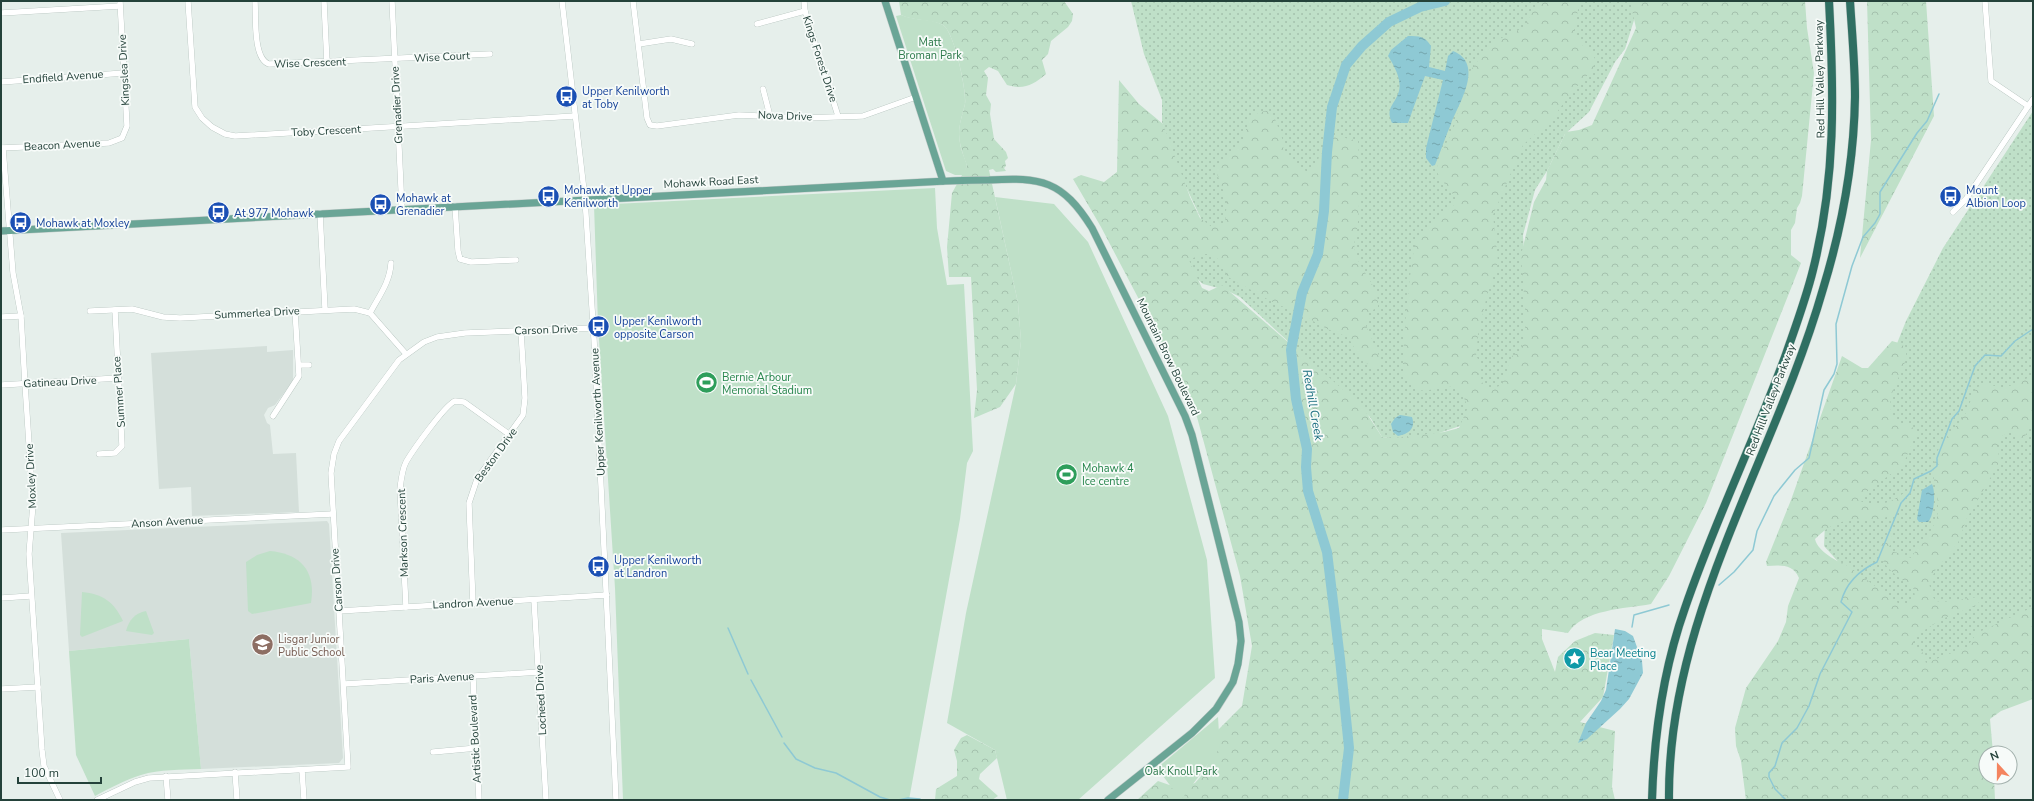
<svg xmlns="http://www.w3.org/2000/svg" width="2034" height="801" viewBox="0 0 2034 801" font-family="'Nunito Sans',sans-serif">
  <defs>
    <pattern id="grass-dots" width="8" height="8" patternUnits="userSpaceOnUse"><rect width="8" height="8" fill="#bfe0c8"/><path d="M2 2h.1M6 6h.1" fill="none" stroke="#a4c1ad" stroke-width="1.8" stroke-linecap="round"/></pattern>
    <pattern id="forest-crowns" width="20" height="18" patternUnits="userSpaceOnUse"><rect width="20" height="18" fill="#bfe0c8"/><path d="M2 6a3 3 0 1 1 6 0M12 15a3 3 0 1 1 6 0" fill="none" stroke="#a4c1ad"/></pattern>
    <pattern id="water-ripples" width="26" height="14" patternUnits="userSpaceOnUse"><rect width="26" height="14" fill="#8ec9d4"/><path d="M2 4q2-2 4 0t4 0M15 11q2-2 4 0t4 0" fill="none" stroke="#74a5ad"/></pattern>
  </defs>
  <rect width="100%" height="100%" fill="#e6efeb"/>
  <g fill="#d4dfda">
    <path d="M267,346V352L293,350V381L275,405L268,408L264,415L267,423L270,425L273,454L296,453L299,512L192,516L191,487L159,489L151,353Z"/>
    <path d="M327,521L329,524L343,758L339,763L201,769L189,639L69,651L61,533Z"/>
  </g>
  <g fill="url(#grass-dots)">
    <path d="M1131,1H1655L1635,17L1625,49L1615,62L1589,112L1565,134L1547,171L1535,190L1523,235L1527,306L1525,361L1469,423L1427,437L1398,439L1382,437L1370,417L1338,392L1313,369L1292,345L1240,297L1226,290L1203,284L1191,274L1182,248L1204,225L1180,174L1162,122V100L1144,54Z"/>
    <path d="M2033,111V613L1921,672L1877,605L1824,546L1825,523L1906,321L1943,248Z"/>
  </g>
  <g fill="url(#forest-crowns)">
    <path d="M899,1H1064L1073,14L1072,21L1068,27L1051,41L1048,54L1042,60L1046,74C1033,85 1024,90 1007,85L998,71L989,67L984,71L988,78L986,95L991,104L990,114L994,139L1006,152L1008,158L1005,161L1006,166L1004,168L1006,171L996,172L993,169L989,170L1018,303L1021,341L1016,384L1000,407L974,418L977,390L971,277H949L947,247L952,193L967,166C965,160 961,149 960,143C957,128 962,117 965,104C967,91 954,31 943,25C930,19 914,21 901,15Z"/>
    <path d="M1540,1H1580L1574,29L1575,36L1582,45L1590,49L1595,59L1593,69L1571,93L1552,119L1523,145L1493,215L1498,262L1487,295L1478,335L1476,356L1480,362L1478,377L1488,390L1502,385L1512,356L1521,350L1525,330V307L1521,255L1534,202L1546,180L1547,171L1566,132L1579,130L1592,125L1636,28L1630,1H1805L1807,28L1814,73L1802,196L1800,203L1797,208L1795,223L1791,230V255L1801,263L1706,503L1669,576L1651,604C1624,609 1584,609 1568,633L1542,629V639L1555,672L1558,657L1575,641L1595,633L1614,635L1603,697L1580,722L1615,731L1612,787L1615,800H1137L1158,781L1178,788L1195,783L1202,775L1213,754L1207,741L1242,706L1252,646L1240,576L1197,417L1177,372L1101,227L1073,179L1081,175L1104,182L1117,172L1119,80L1139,104L1163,124L1190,197L1200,218L1212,227L1225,222L1227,201L1216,171L1219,165L1241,145L1249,121L1255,114L1268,110L1274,116L1282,138L1284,153L1298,168L1309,172L1325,148L1328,134L1358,141C1360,168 1360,195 1358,222C1357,234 1352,242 1356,255C1362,273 1380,288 1378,307L1368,313L1366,326L1380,358L1381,366L1373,369L1359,356L1348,337L1327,329L1294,310L1278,305L1228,277L1218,259L1209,254H1202L1189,260L1202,288L1209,291L1222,285L1362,406L1382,437L1393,438L1444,432L1459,428L1468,407L1460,389C1445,381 1424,399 1411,385C1409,383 1405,378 1404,375C1400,364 1411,253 1416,242C1422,230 1447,212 1457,202C1453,189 1437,180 1437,169C1437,155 1447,144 1452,132C1458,118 1458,104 1462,90C1467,70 1482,55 1497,41C1506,33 1521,33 1528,22C1529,19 1529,16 1531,13C1533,8 1538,6 1540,1Z"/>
    <path d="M1867,1H1926L1934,116L1860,258L1871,140Z"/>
    <path d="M1892,341C1896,342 1903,344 1905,348C1913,368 1877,395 1896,422L1910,425L1917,432L1903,465L1865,493L1860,501C1878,508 1890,503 1904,493C1904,497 1904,502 1902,505C1892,525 1858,518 1841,522C1831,525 1822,532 1815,539C1818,552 1837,561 1848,566L1898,603L1908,604L1915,598L1914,589C1899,577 1878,565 1878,544L1886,535H1891L1892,543L1887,549L1911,558C1919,545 1931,534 1936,520C1943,501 1930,482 1934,462C1938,441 1957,429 1967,411C1971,404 1970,393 1978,387C1988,380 1995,389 2005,387C2014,386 2024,379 2033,376V423L2022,441L2011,431L2001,436L1998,443L1999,463L1967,518L1958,543L1936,569L1929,583L1932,596L1936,601L1943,602L1978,597L1981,599L1977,605L1942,619L1912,638L1915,646L1922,651L1926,663L1967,647L1977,633L2033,607V699L2001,711L1990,719L1993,753H1986V777H1994L1995,800H1746L1741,761L1736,746L1735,728L1746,688L1778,641L1786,622L1788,606L1799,578C1793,564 1781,565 1767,566L1766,562L1791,500L1842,356L1862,368H1868Z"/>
    <path d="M967,735L995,750L997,758L980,774L979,779L998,796L992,800H935L936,789L957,776V761L954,750L961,738Z"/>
  </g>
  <g fill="#bfe0c8">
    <path d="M901,15C914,21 930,18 943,25C954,31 967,91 965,104C962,117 957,128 960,143C961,151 965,158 967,166L963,175H955L946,171L896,16Z"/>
    <path d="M935,188L937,228L947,285L964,284L973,451L967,463L960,519L909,800H623L615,588L598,324L594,205Z"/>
    <path d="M995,197L1054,204L1088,242L1168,416L1207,560L1215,678L1078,800H1007L995,750L947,723L966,613L1016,384L1021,341L1018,303Z"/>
    <path d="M270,551C301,554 316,571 311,603L252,614L248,611L246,562L257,555Z"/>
    <path d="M82,592C103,594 114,602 123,621L82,637L80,635Z"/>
    <path d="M146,611L154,633L152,635L126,631C129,620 135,613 146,611Z"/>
    <path d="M189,639L201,769C181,770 160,769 141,775C125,780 110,788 95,796L76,755L69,651Z"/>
    <path d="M1218,717L1220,748L1181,800L1157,768Z"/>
  </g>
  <g fill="url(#water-ripples)">
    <path d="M1408,36C1419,36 1425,36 1431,46L1429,67L1445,71L1448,56L1453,51C1485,64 1459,103 1451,124C1445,137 1441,151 1435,165L1432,166L1426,158V148L1443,80L1425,76L1408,123H1392C1385,107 1395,105 1399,91C1402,80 1394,65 1388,56L1391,50Z"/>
    <path d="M1400,415L1412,417C1416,429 1408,434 1398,436L1393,432L1391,424L1395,418Z"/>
    <path d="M1932,484C1936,492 1934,516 1928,522H1919L1917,519L1922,490Z"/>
    <path d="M1615,629L1625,631L1633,636L1642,661L1643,673L1629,699L1620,709L1587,739L1578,743L1586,723L1601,701L1606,690Z"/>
  </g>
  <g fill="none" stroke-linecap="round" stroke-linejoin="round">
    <g stroke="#8ec9d4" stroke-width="1.5">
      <path d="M1719,585L1734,572L1753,550L1757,531L1774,496L1795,470L1809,458L1824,390L1834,374L1837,364L1836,324L1852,266L1863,237L1875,223L1880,214V192L1917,133L1927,121L1939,94"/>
      <path d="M1632,627L1634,615L1669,605"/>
      <path d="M728,628L748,674"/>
      <path d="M751,680L782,737"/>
      <path d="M784,743L796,759L815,768L836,773L880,797L890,800"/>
      <path d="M898,800L908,798L920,799"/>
      <path d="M1786,800L1775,789L1769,777V773L1775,766L1782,743L1797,728L1809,706L1820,674L1852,612L1841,602C1846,583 1860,570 1877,562L1901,503L1910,493L1914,479L1931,471L1937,466V458L1952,419L1959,411L1975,366L1985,355L2001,356L2015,341L2033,329"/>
    </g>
    <path stroke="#8ec9d4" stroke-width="10" d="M1343,800L1349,748L1340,659L1327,552L1308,491L1306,467L1307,449L1296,399L1291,350L1302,293L1318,254L1324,211L1327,152L1332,107L1346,65L1362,46L1389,22L1420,7L1445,1"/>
    <defs>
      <g id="minor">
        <path d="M188,1L195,107L202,118L212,127L225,134L235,136L575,116"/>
        <path d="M255,1C256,17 253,59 269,64L490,54"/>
        <path d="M324,1L327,63"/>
        <path d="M392,1L402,209"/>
        <path d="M562,1L585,199L594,339L616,800"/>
        <path d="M633,1L647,118L650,125L657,126L739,115L805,118L863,116L916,97"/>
        <path d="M804,1L805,11L838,116"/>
        <path d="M1985,1L1991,81L2028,106"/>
        <path d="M1,13L120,6"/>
        <path d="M757,24L805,11"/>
        <path d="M639,44L671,39L692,44"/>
        <path d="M1,82L124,73"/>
        <path d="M763,89L770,116"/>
        <path d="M1,148L109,143L122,138L127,126L120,1"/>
        <path d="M3,148L13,273L21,316L25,384L33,504L29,554L42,750L44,766L60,800"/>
        <path d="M455,206L458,251L460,259L471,262L516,260"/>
        <path d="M1953,212L1966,199L2033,99"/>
        <path d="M320,213L325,309"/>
        <path d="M90,311L132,309L163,317L180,318L354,309L370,313L406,354"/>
        <path d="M370,313C379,296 390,282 391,263"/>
        <path d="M1,317L21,316"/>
        <path d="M299,365H309"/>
        <path d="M1,385L118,378"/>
        <path d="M273,416L299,376L295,311"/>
        <path d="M99,454L115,453L122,446L115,310"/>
        <path d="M1,530L333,514"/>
        <path d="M1,598L31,596"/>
        <path d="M534,600L546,800"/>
        <path d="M473,604L469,503L477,479L523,415L525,398L521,331"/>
        <path d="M406,607L400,489C401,480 402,470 406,462C413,450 445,405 455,401L464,402L510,435"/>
        <path d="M339,611L607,595"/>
        <path d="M473,677L479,800"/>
        <path d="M344,684L540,672"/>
        <path d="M1,689L38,687"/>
        <path d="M433,752L477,748"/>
        <path d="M302,770L304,800"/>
        <path d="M235,772L237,800"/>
        <path d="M166,776L168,800"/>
        <path d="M97,800L135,782L149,778L348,767L331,473L334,454L339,441L399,360L424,342L437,337L465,333L594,328"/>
      </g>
      <g id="major">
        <path d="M885,1L943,181"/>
        <path d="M1,231L927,182C947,181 968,180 989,180C1041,177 1062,180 1092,228L1185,416L1192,435L1239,622L1241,641L1238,664L1233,682L1216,709L1192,733L1108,800"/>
      </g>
      <g id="highway">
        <path d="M1652,800C1654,734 1663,670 1685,608C1714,523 1754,441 1785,357C1795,328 1806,299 1813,270C1836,178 1834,94 1829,1"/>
        <path d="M1669,800C1667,617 1774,460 1823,289C1842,227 1854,162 1855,97C1855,65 1852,33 1850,1"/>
      </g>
    </defs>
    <use href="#minor" stroke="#a8b8b2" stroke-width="6"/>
    <use href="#major" stroke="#c2cac8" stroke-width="8"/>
    <use href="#highway" stroke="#c2cac8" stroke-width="9"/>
    <use href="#minor" stroke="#fff" stroke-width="5.5"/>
    <use href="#major" stroke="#6aa596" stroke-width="7"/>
    <use href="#highway" stroke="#2f6f62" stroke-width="8"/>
  </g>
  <defs>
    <symbol id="bus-disc" viewBox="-11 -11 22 22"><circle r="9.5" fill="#1a4fb4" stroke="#f7fbf9"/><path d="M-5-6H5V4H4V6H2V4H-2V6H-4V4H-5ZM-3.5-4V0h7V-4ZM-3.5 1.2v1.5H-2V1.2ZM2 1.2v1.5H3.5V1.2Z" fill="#fff"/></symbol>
    <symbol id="stadium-disc" viewBox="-11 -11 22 22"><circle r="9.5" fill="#2e9e5b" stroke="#f7fbf9"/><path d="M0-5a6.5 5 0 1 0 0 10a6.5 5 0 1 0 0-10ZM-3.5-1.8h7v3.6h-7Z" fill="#fff"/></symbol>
    <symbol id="school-disc" viewBox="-11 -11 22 22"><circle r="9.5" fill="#8d6e63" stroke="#f7fbf9"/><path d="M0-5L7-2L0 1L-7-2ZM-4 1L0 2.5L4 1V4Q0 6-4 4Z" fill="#fff"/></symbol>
    <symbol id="sight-disc" viewBox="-11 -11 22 22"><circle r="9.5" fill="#0f9aa8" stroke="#f7fbf9"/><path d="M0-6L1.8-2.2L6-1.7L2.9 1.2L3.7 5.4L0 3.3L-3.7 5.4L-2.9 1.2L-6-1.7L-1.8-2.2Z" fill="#fff"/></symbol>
  </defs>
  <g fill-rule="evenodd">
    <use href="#bus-disc" x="554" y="84" width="25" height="25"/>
    <use href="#bus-disc" x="536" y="184" width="25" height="25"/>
    <use href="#bus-disc" x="1938" y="184" width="25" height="25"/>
    <use href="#bus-disc" x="368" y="192" width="25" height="25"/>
    <use href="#bus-disc" x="206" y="200" width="25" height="25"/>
    <use href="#bus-disc" x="8" y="210" width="25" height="25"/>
    <use href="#bus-disc" x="586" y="314" width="25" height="25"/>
    <use href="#stadium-disc" x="694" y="370" width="25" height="25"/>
    <use href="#stadium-disc" x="1054" y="462" width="25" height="25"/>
    <use href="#bus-disc" x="586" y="554" width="25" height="25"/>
    <use href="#school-disc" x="250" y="632" width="25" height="25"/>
    <use href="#sight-disc" x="1562" y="646" width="25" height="25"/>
  </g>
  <g text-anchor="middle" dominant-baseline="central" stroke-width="3.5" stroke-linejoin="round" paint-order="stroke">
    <g font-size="11" fill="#2d7a4b" stroke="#f7fbf9">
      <text x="930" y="42">Matt<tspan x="930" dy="13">Broman Park</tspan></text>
      <text x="1181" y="771">Oak Knoll Park</text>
    </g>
    <g font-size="11" fill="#24423a" stroke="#f7fbf9">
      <text transform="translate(442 57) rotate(-3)">Wise Court</text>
      <text transform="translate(820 59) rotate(72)">Kings Forest Drive</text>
      <text transform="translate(310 63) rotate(-2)">Wise Crescent</text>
      <text transform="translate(124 70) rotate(-93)">Kingslea Drive</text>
      <text transform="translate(63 77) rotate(-4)">Endfield Avenue</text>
      <text transform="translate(1820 79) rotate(-91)">Red Hill Valley Parkway</text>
      <text transform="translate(397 105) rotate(-93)">Grenadier Drive</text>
      <text transform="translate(785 116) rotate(2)">Nova Drive</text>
      <text transform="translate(326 131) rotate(-3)">Toby Crescent</text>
      <text transform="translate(62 145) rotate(-3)">Beacon Avenue</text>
      <text transform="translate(711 182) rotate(-3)">Mohawk Road East</text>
      <text transform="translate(257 313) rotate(-3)">Summerlea Drive</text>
      <text transform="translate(546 330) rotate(-2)">Carson Drive</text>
      <text transform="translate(1168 357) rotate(64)">Mountain Brow Boulevard</text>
      <text transform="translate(60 382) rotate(-3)">Gatineau Drive</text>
      <text transform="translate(119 392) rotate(-94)">Summer Place</text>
      <text transform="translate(1771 400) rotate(-69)">Red Hill Valley Parkway</text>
      <text transform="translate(598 412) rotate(-93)">Upper Kenilworth Avenue</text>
      <text transform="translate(496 455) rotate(-54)">Beston Drive</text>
      <text transform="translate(31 476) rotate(-93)">Moxley Drive</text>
      <text transform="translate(167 522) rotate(-3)">Anson Avenue</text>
      <text transform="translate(403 533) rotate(-92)">Markson Crescent</text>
      <text transform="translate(337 580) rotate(-94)">Carson Drive</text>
      <text transform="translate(473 603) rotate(-3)">Landron Avenue</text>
      <text transform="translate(442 678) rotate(-3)">Paris Avenue</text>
      <text transform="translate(541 700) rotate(-93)">Locheed Drive</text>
      <text transform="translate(475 739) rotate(-93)">Artistic Boulevard</text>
    </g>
    <g font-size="11" fill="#164399" stroke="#f7fbf9" text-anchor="start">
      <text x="582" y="91">Upper Kenilworth<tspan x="582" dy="13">at Toby</tspan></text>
      <text x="564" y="190">Mohawk at Upper<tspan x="564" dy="13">Kenilworth</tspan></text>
      <text x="1966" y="190">Mount<tspan x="1966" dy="13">Albion Loop</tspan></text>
      <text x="396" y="198">Mohawk at<tspan x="396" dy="13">Grenadier</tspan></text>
      <text x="234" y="213">At 977 Mohawk</text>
      <text x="36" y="223">Mohawk at Moxley</text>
      <text x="614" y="321">Upper Kenilworth<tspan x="614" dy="13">opposite Carson</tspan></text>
      <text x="614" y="560">Upper Kenilworth<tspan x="614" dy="13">at Landron</tspan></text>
    </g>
    <g font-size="11" fill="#27864d" stroke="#f7fbf9" text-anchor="start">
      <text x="722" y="377">Bernie Arbour<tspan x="722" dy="13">Memorial Stadium</tspan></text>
      <text x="1082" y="468">Mohawk 4<tspan x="1082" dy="13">Ice centre</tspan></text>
    </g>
    <g font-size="11" fill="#785e54" stroke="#f7fbf9" text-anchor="start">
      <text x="278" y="639">Lisgar Junior<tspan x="278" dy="13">Public School</tspan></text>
    </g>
    <g font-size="11" fill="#0d838f" stroke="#f7fbf9" text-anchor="start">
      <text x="1590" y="653">Bear Meeting<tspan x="1590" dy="13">Place</tspan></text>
    </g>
    <g font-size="12" font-style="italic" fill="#1c6f80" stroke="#f7fbf9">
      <text transform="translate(1313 405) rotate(80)">Redhill Creek</text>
    </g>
  </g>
  <rect width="2034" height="801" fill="none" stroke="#24423a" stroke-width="4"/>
  <g transform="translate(1998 765) rotate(339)"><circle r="19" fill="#f7fbf9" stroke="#a3b1ad"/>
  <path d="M0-3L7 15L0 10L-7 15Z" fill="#f4845f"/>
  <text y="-6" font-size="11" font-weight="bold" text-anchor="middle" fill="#24423a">N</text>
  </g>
  <path d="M18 777v6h83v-6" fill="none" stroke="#24423a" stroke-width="2"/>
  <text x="24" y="777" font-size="12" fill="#24423a" stroke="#f7fbf9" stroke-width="3" paint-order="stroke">100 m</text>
</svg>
